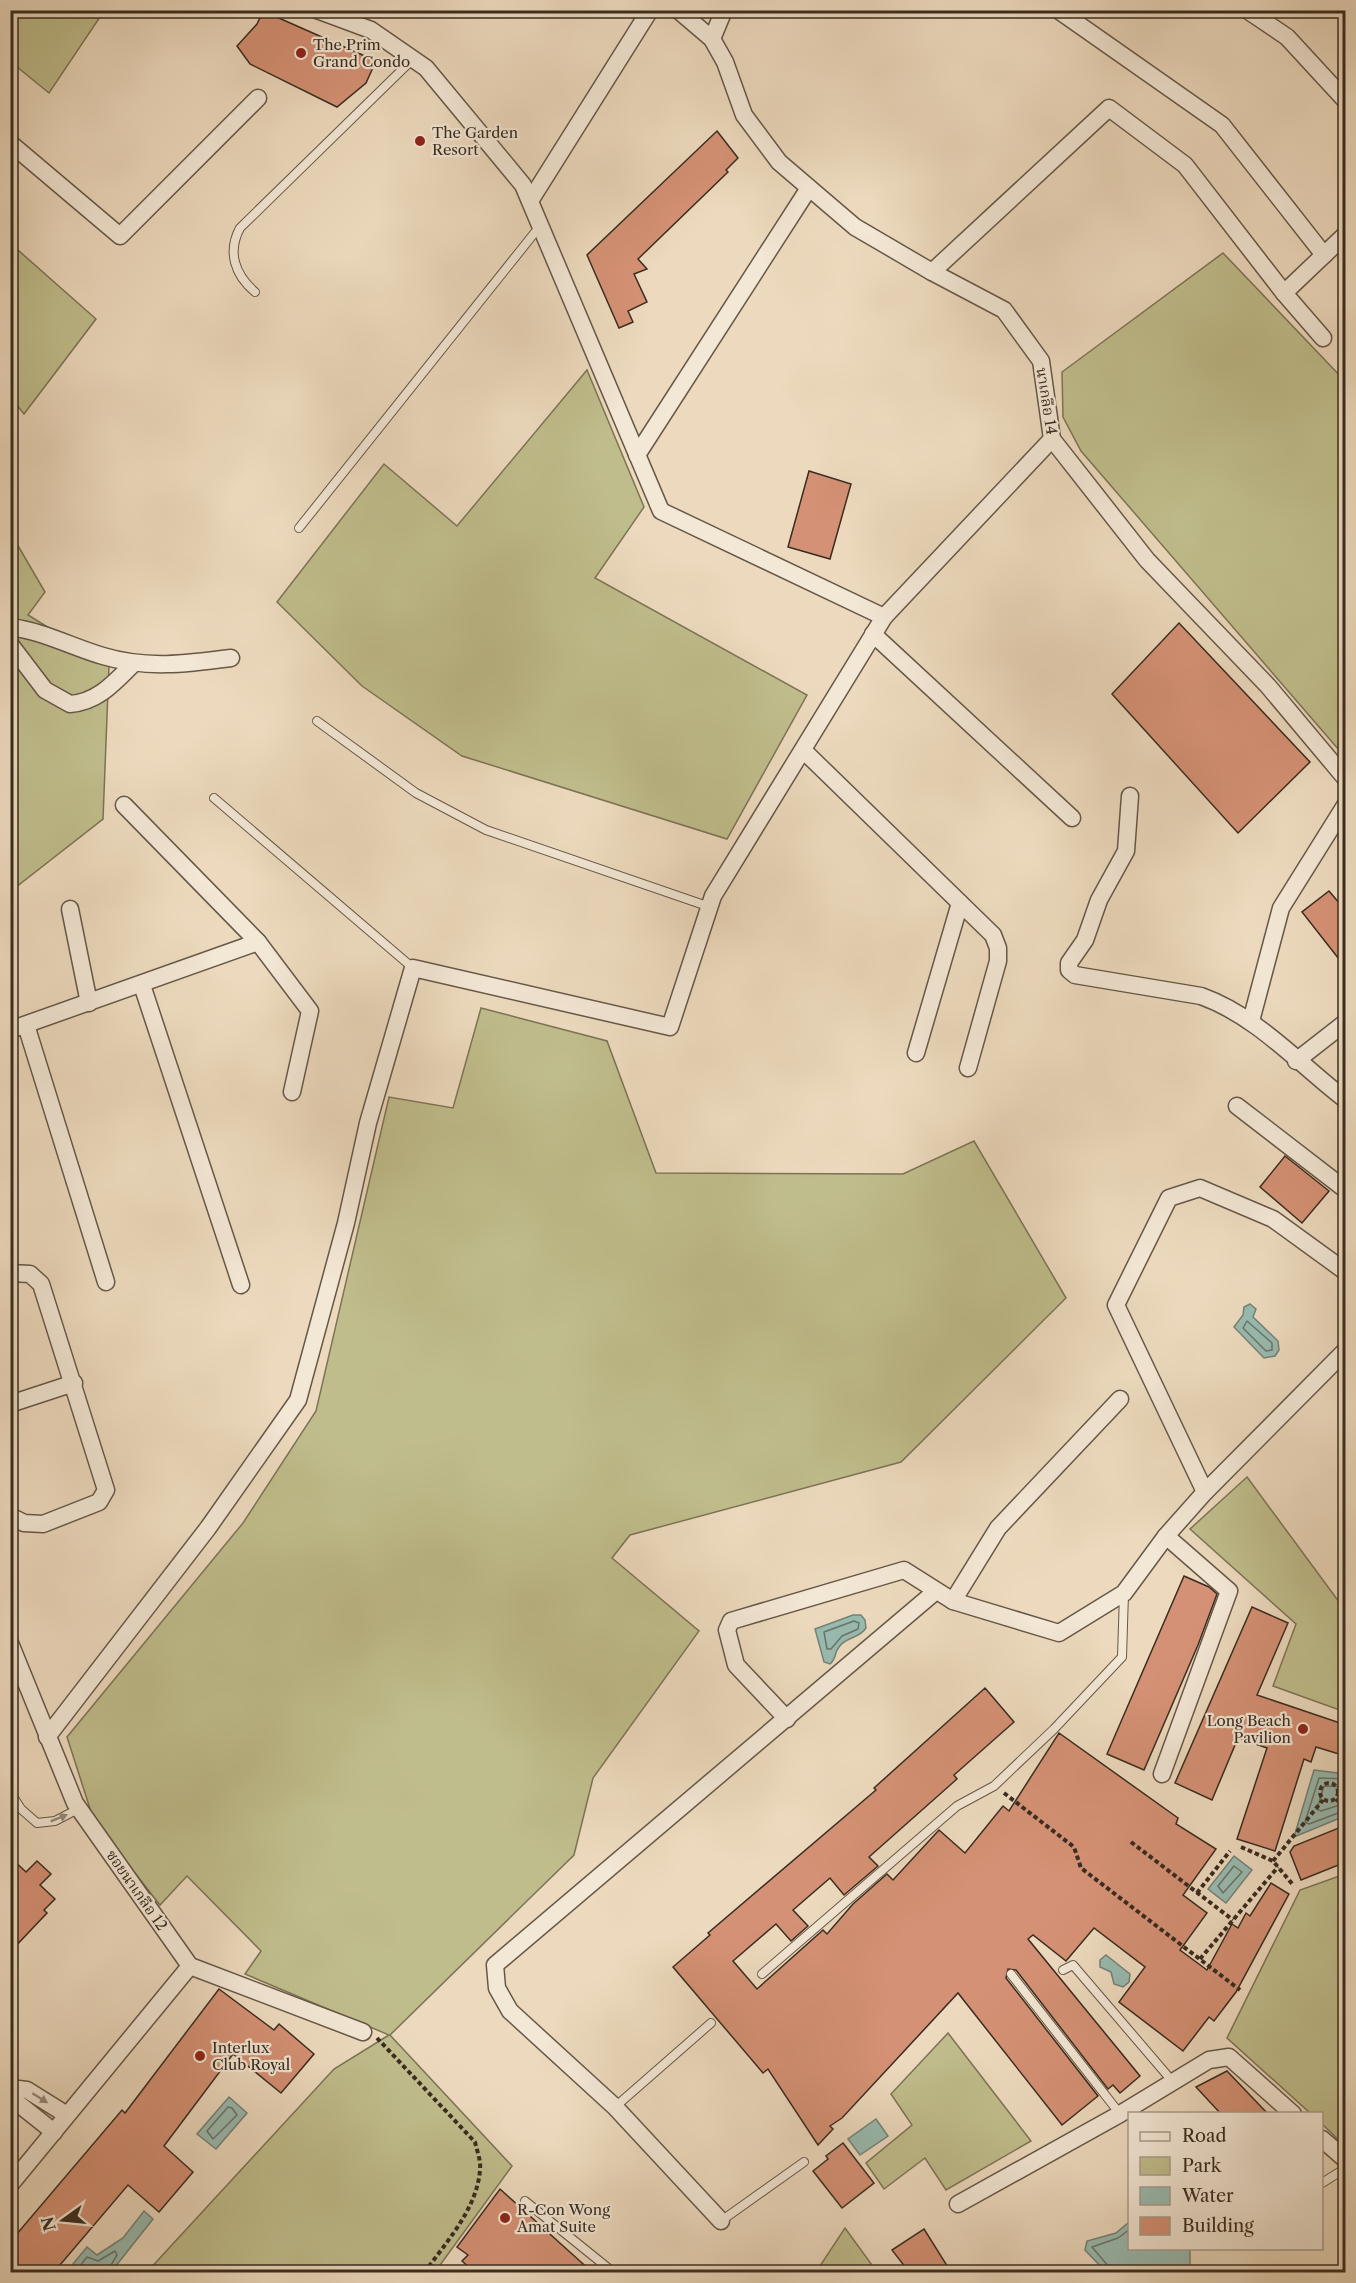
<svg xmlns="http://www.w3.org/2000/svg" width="1356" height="2283" viewBox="0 0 1356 2283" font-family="'Libre Caslon Text','Noto Serif Thai',serif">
  <rect width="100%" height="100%" fill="#eddabe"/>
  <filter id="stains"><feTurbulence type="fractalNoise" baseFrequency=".00333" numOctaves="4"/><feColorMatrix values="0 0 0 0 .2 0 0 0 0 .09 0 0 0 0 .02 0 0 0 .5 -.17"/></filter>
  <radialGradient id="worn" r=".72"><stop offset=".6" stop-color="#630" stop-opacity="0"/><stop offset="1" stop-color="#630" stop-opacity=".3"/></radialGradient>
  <g fill="#c0bd8c" stroke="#7c7456" stroke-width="1.5">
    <path d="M10,11L11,10L104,11L49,93L11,62Z"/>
    <path d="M10,243L96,319L24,414L11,398Z"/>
    <path d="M1223,253L1345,381V757L1081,451L1063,417L1062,372Z"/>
    <path d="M587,370L644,507L595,578L807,695L727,839L462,756L362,686L277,602L384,464L457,526Z"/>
    <path d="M10,532L45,592L28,615L109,665L103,819L11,891Z"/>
    <path d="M481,1008L607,1041L656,1173L903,1174L974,1141L1066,1298L901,1462L630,1535L612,1558L699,1631L593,1778L574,1855L390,2035L512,2166L435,2272H147L334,2069L389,2035L245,1974L261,1951L187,1876L160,1905L94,1821L67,1737L243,1523L316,1411L389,1097L453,1108Z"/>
    <path d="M1247,1477L1345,1610V1712L1273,1686L1296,1624L1190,1529Z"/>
    <path d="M1345,1874H1346L1345,2146L1322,2124V2114L1310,2113L1227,2038L1300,1890Z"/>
    <path d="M948,2033L1031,2141L946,2190L925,2158L884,2189L866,2163L912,2125L891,2094Z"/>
    <path d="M845,2228L877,2272H816Z"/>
  </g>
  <g fill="#99bbb1" stroke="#738277" stroke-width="1.5">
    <path d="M1250,1304L1256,1309L1253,1317L1278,1341L1279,1350L1275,1356L1264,1358L1234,1327L1243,1315L1244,1307Z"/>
    <path d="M853,1615H861L865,1620L866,1628C859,1639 845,1637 839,1647C834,1653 837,1658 830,1664L824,1662L815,1629Z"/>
    <path d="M1314,1770L1345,1774V1816L1294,1837Z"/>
    <path d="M1234,1856L1252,1870L1226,1903L1208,1889Z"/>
    <path d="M1106,1955L1130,1974L1129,1982L1123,1987L1114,1984L1111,1972L1100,1967V1960Z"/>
    <path d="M229,2097L247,2113L216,2149L197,2134Z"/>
    <path d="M876,2119L888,2136L860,2155L848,2139Z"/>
    <path d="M144,2211L153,2219L111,2272H72L68,2270L87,2247L97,2255L123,2238Z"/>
    <path d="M1129,2222L1130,2248L1190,2249V2272H1137L1134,2269L1128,2272H1106L1085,2250L1087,2241L1116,2233Z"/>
  </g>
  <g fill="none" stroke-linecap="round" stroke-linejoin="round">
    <g stroke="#697469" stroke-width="1.5">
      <path d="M1247,1321L1272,1343V1350L1266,1351L1243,1328Z"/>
      <path d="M854,1621L859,1623L858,1629L842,1636L831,1649H827L824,1632Z"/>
      <path d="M1346,1779L1319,1778L1305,1822L1309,1824L1346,1810"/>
      <path d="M1346,1787L1324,1786L1317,1809L1321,1811L1346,1803"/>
      <path d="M1234,1866L1242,1872L1223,1893L1218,1886Z"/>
      <path d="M228,2107L232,2108L237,2115L213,2139L207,2131Z"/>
      <path d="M75,2272L87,2257L98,2261L115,2251L117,2255L107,2272"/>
      <path d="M1110,2272L1109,2267L1092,2247L1118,2238L1130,2229"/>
    </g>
  </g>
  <g fill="#d59175" stroke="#392c21" stroke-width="1.5">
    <path d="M263,11L376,61L366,83L337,107L250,64L237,46L257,24Z"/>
    <path d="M717,131L738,158L726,170L728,172L638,259L647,269L634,274L647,302L628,311L633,322L619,328L587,255Z"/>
    <path d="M809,471L851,484L830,559L788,547Z"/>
    <path d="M1179,623L1310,762L1238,833L1112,694Z"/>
    <path d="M1329,891L1346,911V968L1302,912Z"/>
    <path d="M1285,1156L1329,1191L1302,1223L1260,1187Z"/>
    <path d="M1184,1576L1209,1587L1217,1594L1198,1645L1144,1770L1107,1754Z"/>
    <path d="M1252,1607L1288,1623L1257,1695L1346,1725L1339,1754L1316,1747L1311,1762L1304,1759L1275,1851L1237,1839L1267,1748L1238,1738L1212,1800L1175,1783Z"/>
    <path d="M985,1688L1014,1722L954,1775L957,1779L869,1857L878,1866L844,1895L830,1878L793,1910L808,1926L791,1941L776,1924L733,1961L757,1989L823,1930L827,1934L853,1904L887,1874L893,1880L939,1830L965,1853L1003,1806L1009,1811L1059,1733L1178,1818L1176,1824L1216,1849L1183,1895L1207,1913L1180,1950L1207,1970L1232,1924L1238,1928L1246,1913L1250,1916L1271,1883L1289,1894L1236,1992L1214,2021L1209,2017L1183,2051L1119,2002L1145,1967L1094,1928L1066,1961L1033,1935L1028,1939L1140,2076L1120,2093L1113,2085L1108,2089L1016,1970L1008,1969L1006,1978L1098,2096L1062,2125L958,1993L842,2118L830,2126L833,2129L818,2145L768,2069L763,2073L673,1967L710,1935L708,1933L876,1790L874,1788Z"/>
    <path d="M1346,1825V1862L1301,1880L1290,1852L1294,1846Z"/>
    <path d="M10,1857L26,1872L37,1861L51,1874L40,1885L55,1899L44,1910L47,1913L10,1952Z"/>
    <path d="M219,1989L274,2030L279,2024L314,2054L281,2093L233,2054L164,2146L193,2172L159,2212L128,2185L54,2272H10V2242L122,2110L125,2113Z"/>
    <path d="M1227,2071L1268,2114H1221L1196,2087Z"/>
    <path d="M843,2143L874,2183L842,2208L813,2171L828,2159L826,2156Z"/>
    <path d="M500,2189L592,2272H474L462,2261L468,2255L457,2247Z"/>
    <path d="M924,2229L951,2272H909L892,2250Z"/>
  </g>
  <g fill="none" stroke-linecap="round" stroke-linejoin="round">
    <defs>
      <g id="service">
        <path d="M255,292C235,275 227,252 240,228L413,59"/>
        <path d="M299,528L540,226"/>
        <path d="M317,721L416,793L486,830L710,907"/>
        <path d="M214,798L413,968"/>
        <path d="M10,1792L21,1809L37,1823L55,1821L80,1808"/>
        <path d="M1063,1970L1073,1965L1173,2082"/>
        <path d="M762,1974L957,1806L994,1786L1054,1729L1122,1657L1124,1593"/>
        <path d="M1011,1974L1120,2114"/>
        <path d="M615,2107L711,2023"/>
        <path d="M1322,2183L1346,2168"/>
        <path d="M525,2201L613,2272"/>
        <path d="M721,2221L804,2162"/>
      </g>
      <g id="minor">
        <path d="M317,10L371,30L426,68L523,185L661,511L884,617"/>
        <path d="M678,10L712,39L725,62L744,115L779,162L855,227L932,272L1004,310L1041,361L1052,439L1147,560L1268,686L1346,779"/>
        <path d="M1058,10L1222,125L1324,255"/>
        <path d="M1247,10L1287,37L1346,101"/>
        <path d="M712,39L724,10"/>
        <path d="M10,143L120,236L258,98"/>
        <path d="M530,201L650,10"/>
        <path d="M932,272L1109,108L1185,165L1284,293L1323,338"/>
        <path d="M1284,293L1346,234"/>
        <path d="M637,455L809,188"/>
        <path d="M10,627C43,631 72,647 103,656C146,669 186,664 231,658"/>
        <path d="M873,634L1072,818"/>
        <path d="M10,644L45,690L70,704C98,702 115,682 134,663"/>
        <path d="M803,750L993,935L998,948V961L968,1068"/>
        <path d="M1130,796L1126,851L1099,900L1085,940L1069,963V970L1075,975L1201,996C1257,1016 1299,1064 1346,1100"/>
        <path d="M70,909L89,1003"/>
        <path d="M258,942L310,1011L292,1092"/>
        <path d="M142,985L241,1285"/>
        <path d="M1251,1021L1281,908L1346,804"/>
        <path d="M26,1025L106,1282"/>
        <path d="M10,1030L258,942L124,805"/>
        <path d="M916,1053L960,903"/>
        <path d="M1296,1061L1346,1022"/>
        <path d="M1237,1106L1346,1190"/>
        <path d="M10,1273L30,1274L41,1284L106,1490L99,1502L43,1524L24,1523L10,1516"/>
        <path d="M10,1404L74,1383"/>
        <path d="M1205,1492L1116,1305L1169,1198L1200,1188L1273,1219L1346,1272"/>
        <path d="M953,1601L998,1528L1120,1399"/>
        <path d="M10,1643L75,1803L190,1966L363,2032"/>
        <path d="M787,1719L736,1665L727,1630L731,1621L904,1570L953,1601L1059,1633L1124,1593L1166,1536L1205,1492L1346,1350"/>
        <path d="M47,1737L208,1528L298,1400L346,1223L368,1123L413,968L670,1027L713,896L884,617L1052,439"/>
        <path d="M1162,1774L1229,1591L1166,1536"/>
        <path d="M10,2088L27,2090L67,2115"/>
        <path d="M10,2097L54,2132"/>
        <path d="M1322,2139L1346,2160"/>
        <path d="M10,2185L190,1966"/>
        <path d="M958,2204L1120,2114L1209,2060L1229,2057L1293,2114"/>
        <path d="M721,2221L615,2107L510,2011L497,1988L495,1965L936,1591"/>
      </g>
    </defs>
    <use href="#service" stroke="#665848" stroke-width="10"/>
    <use href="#minor" stroke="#665848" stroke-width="19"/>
    <g stroke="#392c21" stroke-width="4" stroke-dasharray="4.5 3" stroke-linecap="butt">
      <circle cx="1329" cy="1792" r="9"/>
      <path d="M1004,1793L1074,1847L1081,1868L1240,1990"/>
      <path d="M1336,1799L1346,1809"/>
      <path d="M1131,1842L1233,1920"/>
      <path d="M1241,1847L1273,1861L1294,1886"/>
      <path d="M1273,1861L1323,1800"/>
      <path d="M1197,1893L1230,1851"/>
      <path d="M1200,1959L1278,1867"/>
      <path d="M377,2038L475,2142C477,2151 481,2160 480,2170C477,2209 446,2242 425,2272"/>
    </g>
    <use href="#service" stroke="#f3e7d5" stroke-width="8"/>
    <use href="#minor" stroke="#f3e7d5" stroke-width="16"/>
  </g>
  <defs><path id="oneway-solid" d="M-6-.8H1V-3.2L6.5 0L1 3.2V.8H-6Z" transform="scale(1.5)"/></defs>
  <g fill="#968a7b">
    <use href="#oneway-solid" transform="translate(59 1818) rotate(-22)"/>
    <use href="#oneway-solid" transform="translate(40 2098) rotate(32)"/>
  </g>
  <g fill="#8f2418" stroke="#f3e7d5" stroke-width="2">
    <circle cx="301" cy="53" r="6"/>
    <circle cx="420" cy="141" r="6"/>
    <circle cx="1303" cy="1729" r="6"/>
    <circle cx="200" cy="2056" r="6"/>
    <circle cx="505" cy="2218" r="6"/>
  </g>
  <g text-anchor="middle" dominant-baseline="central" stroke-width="4.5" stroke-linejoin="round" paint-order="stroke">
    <g font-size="15" fill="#392c21" stroke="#f3e7d5" text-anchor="start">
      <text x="313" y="44">The Prim<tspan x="313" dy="17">Grand Condo</tspan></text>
      <text x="432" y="132">The Garden<tspan x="432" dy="17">Resort</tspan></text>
      <text x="1291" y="1720" text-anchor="end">Long Beach<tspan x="1291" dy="17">Pavilion</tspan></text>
      <text x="212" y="2047">Interlux<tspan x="212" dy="17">Club Royal</tspan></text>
      <text x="517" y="2209">R-Con Wong<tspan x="517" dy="17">Amat Suite</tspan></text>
    </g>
    <g font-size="15" fill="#392c21" stroke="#f3e7d5">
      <text transform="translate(1047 401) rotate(81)">นาเกลือ 14</text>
      <text transform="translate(137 1890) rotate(55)">ซอยนาเกลือ 12</text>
    </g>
  </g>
  <rect width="1356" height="2283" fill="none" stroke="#eddabe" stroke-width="36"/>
  <rect x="12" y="12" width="1332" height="2259" fill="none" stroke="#392c21" stroke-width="3"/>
  <rect x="18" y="18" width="1320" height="2247" fill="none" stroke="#392c21" stroke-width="1.5"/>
  <rect x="1128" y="2112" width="195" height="138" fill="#f3e7d5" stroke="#a99c8d" stroke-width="1.5"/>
  <rect x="1140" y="2132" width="30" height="9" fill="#f3e7d5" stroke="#a99c8d" stroke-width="1.5"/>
  <text x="1182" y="2142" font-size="18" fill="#392c21">Road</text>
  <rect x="1140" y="2157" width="30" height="18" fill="#c0bd8c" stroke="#a99c8d" stroke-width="1.5"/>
  <text x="1182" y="2172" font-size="18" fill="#392c21">Park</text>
  <rect x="1140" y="2187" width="30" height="18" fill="#99bbb1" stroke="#a99c8d" stroke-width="1.5"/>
  <text x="1182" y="2202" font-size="18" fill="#392c21">Water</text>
  <rect x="1140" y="2217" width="30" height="18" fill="#d59175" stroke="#a99c8d" stroke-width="1.5"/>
  <text x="1182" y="2232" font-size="18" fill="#392c21">Building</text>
  <g transform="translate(63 2220) rotate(255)" stroke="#f3e7d5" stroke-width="4.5" paint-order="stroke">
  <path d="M0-4.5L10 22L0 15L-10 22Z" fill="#392c21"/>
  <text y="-9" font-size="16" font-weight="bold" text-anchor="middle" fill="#392c21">N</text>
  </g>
  <rect width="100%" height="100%" filter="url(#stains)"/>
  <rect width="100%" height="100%" fill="url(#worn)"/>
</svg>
